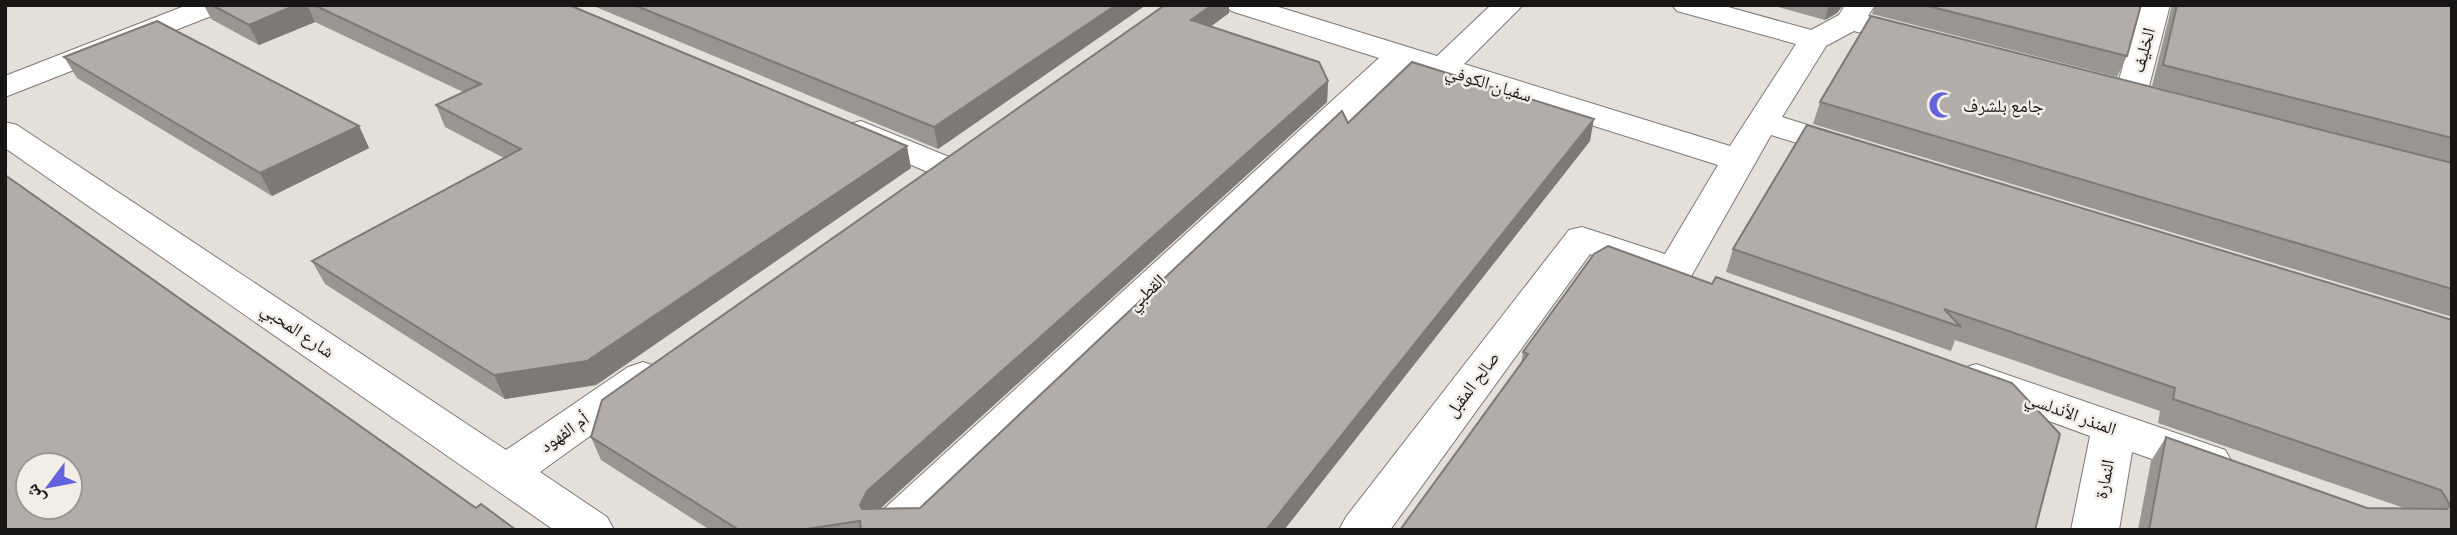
<svg xmlns="http://www.w3.org/2000/svg" width="2457" height="535" viewBox="0 0 2457 535" font-family="'Titillium Web','Noto Naskh Arabic',sans-serif">
  <rect width="100%" height="100%" fill="#e5dfda"/>
  <g fill="none" stroke-linecap="round" stroke-linejoin="round">
    <defs>
      <g id="minor">
        <path d="M187,5H229L224,11L5,97V76Z"/>
        <path d="M1226,5H1272L1437,56L1491,5H1523L1464,64L1730,146L1796,44L1677,11L1672,5H1721L1811,30L1839,15L1845,5H1875L1868,16L1927,32L1931,38L1927,44L1916,47L1854,31L1826,46L1782,117L1862,142L1867,149L1862,156L1850,159L1771,135L1689,280L1675,283L1661,280L1658,275L1641,273L1590,254L1390,530H1339L1346,517L1569,230L1582,227L1665,254L1718,165L1406,67L923,530H868L875,517L1379,58L1231,11Z"/>
        <path d="M2140,5H2170L2147,94L2142,101L2131,104L2120,101L2115,94Z"/>
        <path d="M861,121L954,159L959,166L954,173L942,176L930,173L849,138L844,131L849,124Z"/>
        <path d="M5,122L17,125L506,450L628,367L643,362L658,367L664,377L658,387L540,472L607,517L614,530H554L5,148Z"/>
        <path d="M1976,364L2225,450L2232,462L2225,474L2209,479L2132,452L2119,530H2071L2090,436L1961,389L1955,379L1961,369Z"/>
      </g>
    </defs>
    <use href="#minor" stroke="#7d7974" stroke-width="2"/>
    <use href="#minor" fill="#fff" fill-rule="evenodd"/>
  </g>
  <g fill="#999590">
    <path d="M204,5H569L911,168L596,385L505,399L325,284L312,261L504,158L445,127L436,105L463,92L315,22L259,45L211,19Z"/>
    <path d="M591,5H1146L938,149Z"/>
    <path d="M1229,5V13L1211,26L1328,81L1327,102L880,509L920,508L1348,123L1590,141L1284,530H710L601,460L591,437Z"/>
    <path d="M1771,5H1843L1837,13L1825,20Z"/>
    <path d="M1875,5H2141L2127,56L2117,77L1872,14Z"/>
    <path d="M2172,5H2452V317L1813,124L1820,102L2327,132L2152,86Z"/>
    <path d="M64,57L359,126L369,148L272,196L77,78Z"/>
    <path d="M1733,249L2452,320V530H2138L2151,461L2166,437L2367,508H2404L2158,423L2160,411L1955,340L1951,351L1726,272Z"/>
    <path d="M1523,352L2035,530L1521,365Z"/>
  </g>
  <g fill="#7d7976">
    <path d="M296,5H307L315,22L259,45L249,25Z"/>
    <path d="M1116,5H1146L938,149L934,127Z"/>
    <path d="M1212,5H1229V13L1191,41V20Z"/>
    <path d="M1829,5H1843L1837,13L1825,20Z"/>
    <path d="M1328,81L1327,102L873,515L866,529L860,505L867,491Z"/>
    <path d="M1594,119L1590,141L1284,530H1266Z"/>
    <path d="M359,126L369,148L272,196L260,173Z"/>
    <path d="M907,146L911,168L596,385L505,399L494,375Z"/>
  </g>
  <g fill="#b2ada8" stroke="#7d7976" stroke-width="2" fill-rule="evenodd">
    <path d="M212,5H296L249,25Z"/>
    <path d="M314,5H569L907,146L587,361L494,375L312,261L521,149L436,105L481,84Z"/>
    <path d="M634,5H1116L934,127Z"/>
    <path d="M1165,5H1212L1191,20L1319,62L1328,81L867,491L860,505L862,509L920,508L1342,111L1348,123L1412,62L1594,119L1266,530H861L860,521L800,530H739L591,437L602,400Z"/>
    <path d="M1924,5H2141L2127,56Z"/>
    <path d="M2177,5H2452V138L2163,65Z"/>
    <path d="M1871,16L2452,163V289L1820,102Z"/>
    <path d="M157,21L359,126L260,173L64,57Z"/>
    <path d="M1807,125L2452,320V530H2149L2166,437L2367,508L2447,509L2450,505L2441,490L2173,399L2175,388L1944,309L1961,327L1733,249Z"/>
    <path d="M5,175L476,508L481,504L516,530H5ZM28,465H70V507H28Z"/>
    <path d="M1608,246L1712,284L1716,277L2012,383L2060,434L2035,530H1400L1528,354L1523,352L1594,254Z"/>
  </g>
  <defs>
    <symbol id="mosque-bare" viewBox="-9 -9 18 18"><path d="M3.5-4.9A6 6 0 1 0 3.5 4.9A5 5 0 1 1 3.5-4.9Z" fill="#6363dc" stroke="#f2ede7" stroke-width="2.5" paint-order="stroke"/></symbol>
  </defs>
  <g fill-rule="evenodd">
    <use href="#mosque-bare" x="1923" y="86" width="38" height="38"/>
  </g>
  <g text-anchor="middle" dominant-baseline="central" stroke-width="5" stroke-linejoin="round" paint-order="stroke">
    <g font-size="18" fill="#181615" stroke="#f2ede7">
      <text transform="translate(2143 50) rotate(-75)">الخليف</text>
      <text transform="translate(1489 83) rotate(17)">سفيان الكوفي</text>
      <text transform="translate(1146 292) rotate(-43)">القطبي</text>
      <text transform="translate(298 330) rotate(34)">شارع المحبي</text>
      <text transform="translate(1472 384) rotate(-53)">صالح المقبل</text>
      <text transform="translate(2071 413) rotate(20)">المنذر الأندلسي</text>
      <text transform="translate(564 432) rotate(-35)">أم الفهود</text>
      <text transform="translate(2104 479) rotate(-79)">النمارة</text>
    </g>
    <g font-size="18" fill="#181615" stroke="#f2ede7" text-anchor="start">
      <text x="1963" y="105">جامع بلشرف</text>
    </g>
  </g>
  <rect width="2457" height="535" fill="none" stroke="#181615" stroke-width="14"/>
  <g transform="translate(49 486) rotate(238)"><circle r="33" fill="#f2ede7" stroke="#9b9793" stroke-width="2"/>
  <path d="M0-5L12 26L0 18L-12 26Z" fill="#6363dc"/>
  <text y="-10" font-size="19" font-weight="bold" text-anchor="middle" fill="#181615">ش</text>
  </g>
</svg>
